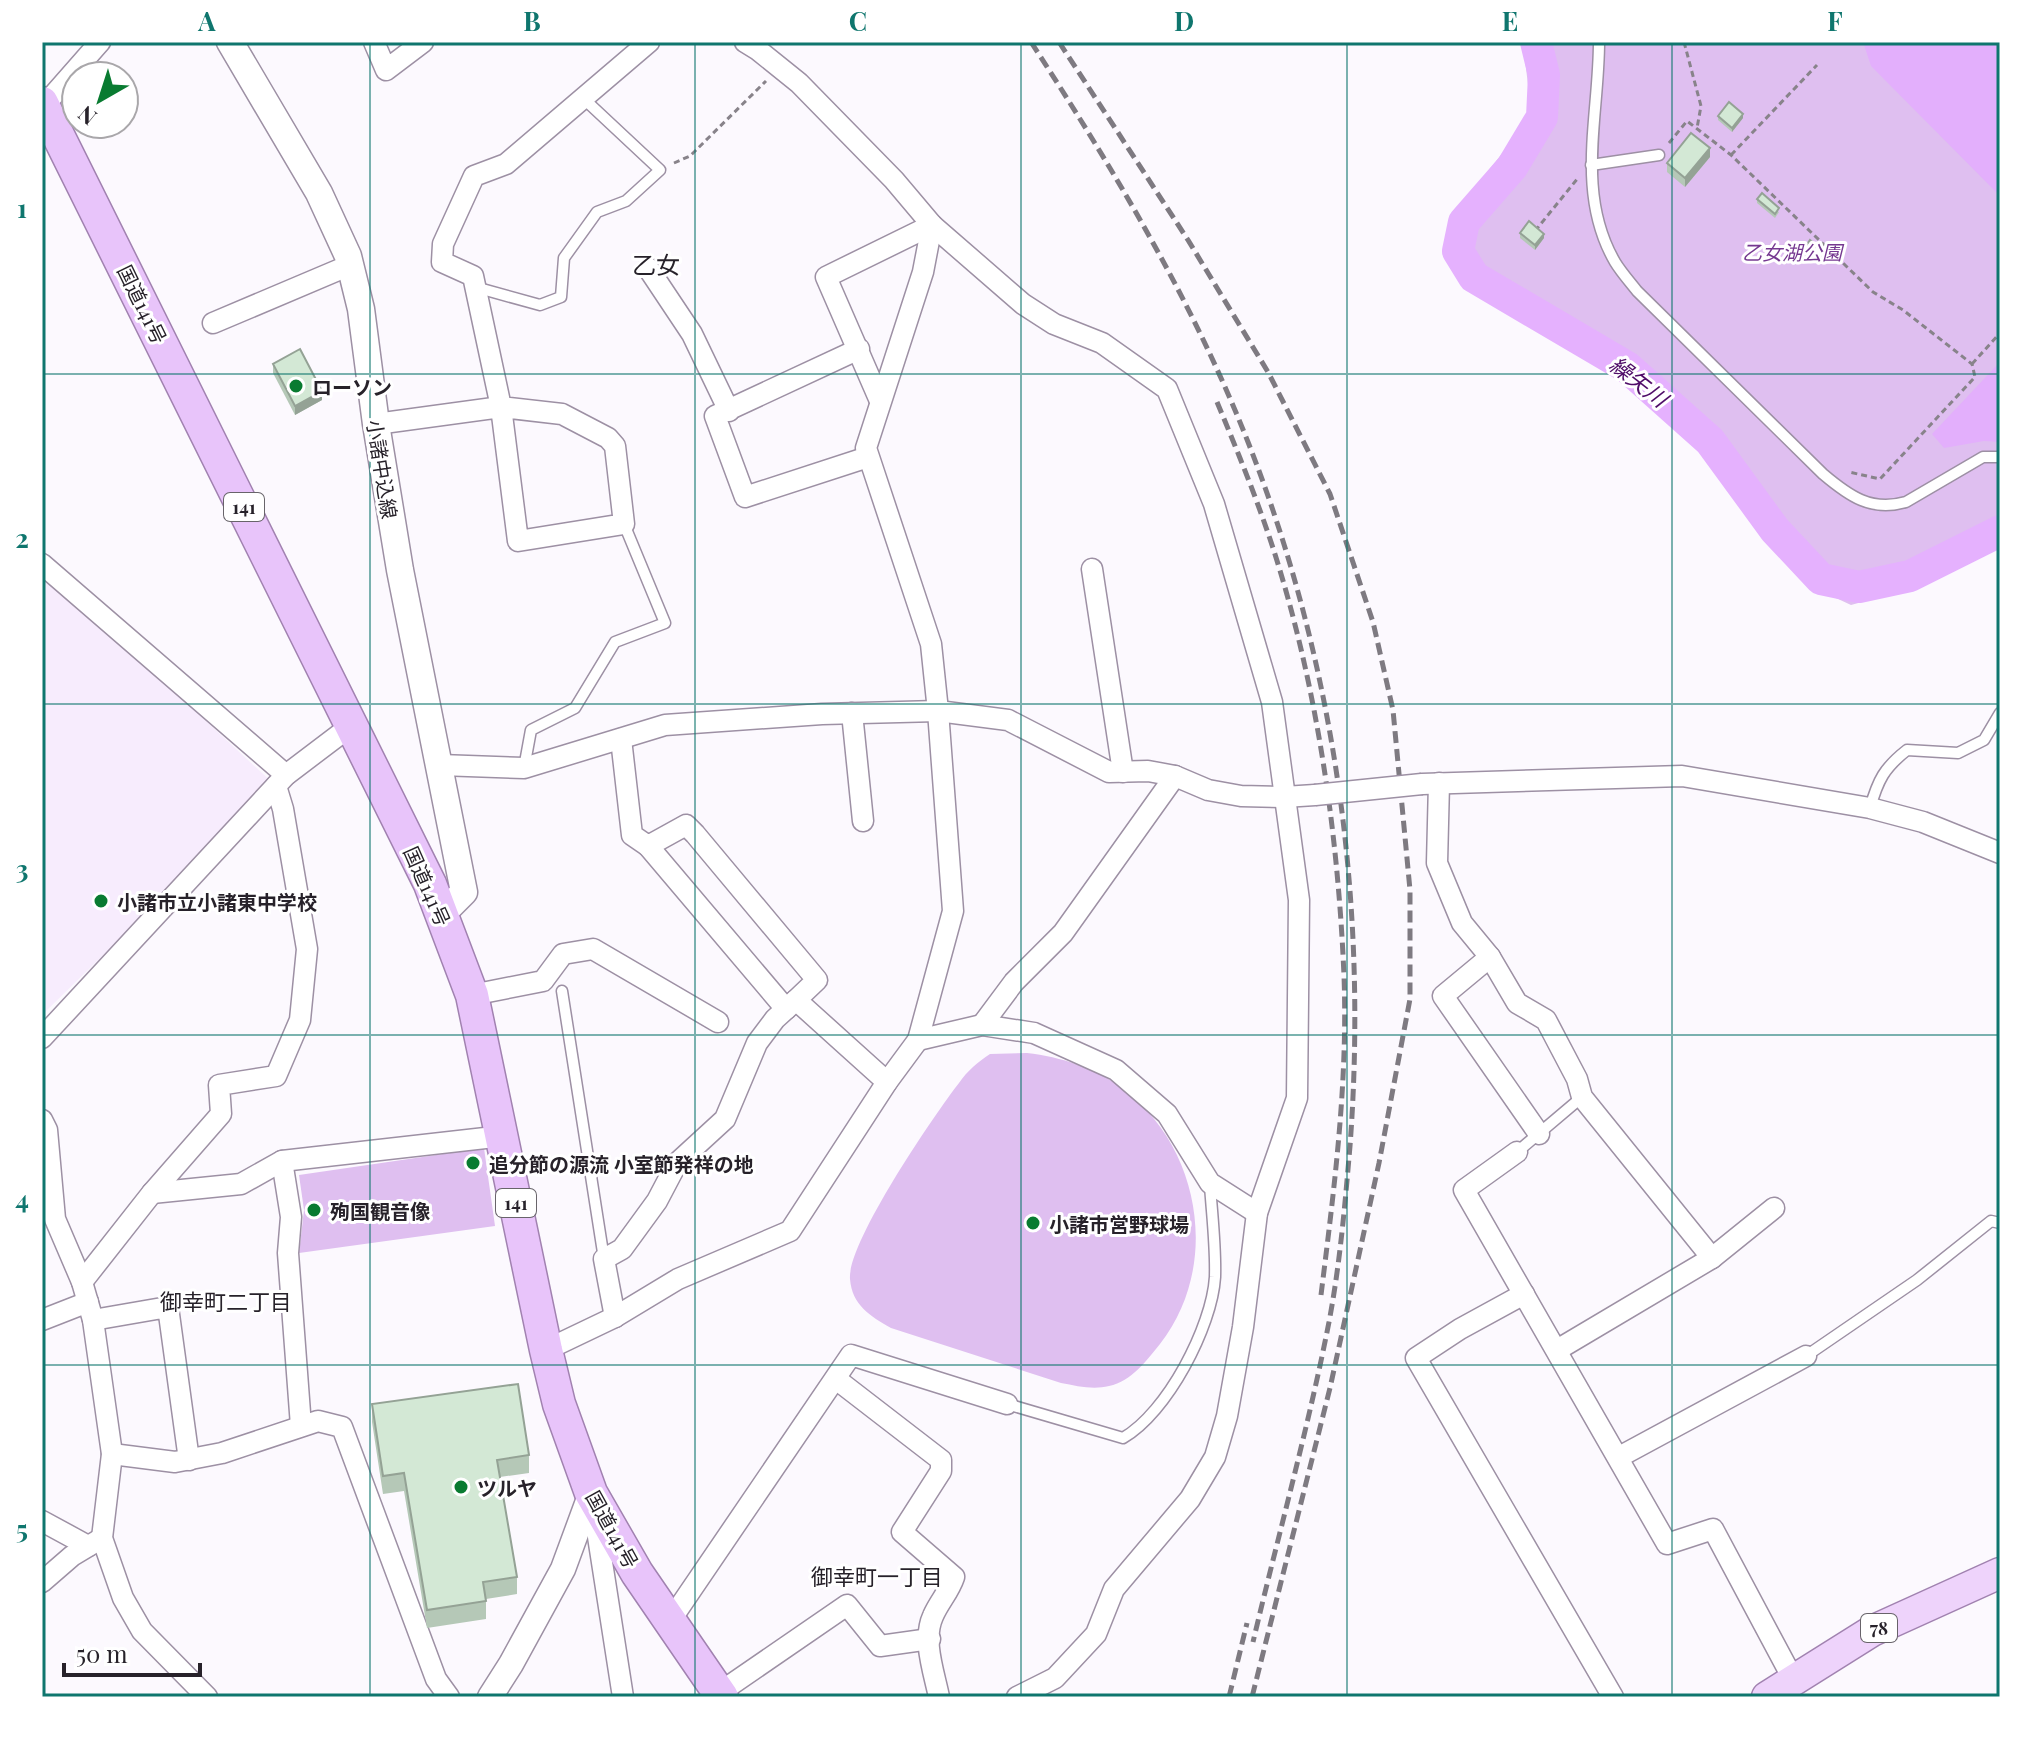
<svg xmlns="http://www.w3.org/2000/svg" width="2042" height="1739" viewBox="0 0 2042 1739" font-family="'Playfair Display','Noto Sans JP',serif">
  <rect width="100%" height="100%" fill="#fcf9fe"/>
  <path fill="#f7ecfd" d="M42,569L276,786L42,1015Z"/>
  <g fill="#dfbff0">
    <path d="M1523,42H2000V546L1909,589L1851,605L1808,585L1694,441L1591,356L1475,293L1447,261L1451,236L1462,204L1504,151L1531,111Z"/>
    <path d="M1027,1053C1061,1057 1096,1068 1123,1089C1201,1147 1221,1266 1160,1344C1146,1361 1132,1381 1109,1386C1093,1390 1077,1386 1061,1383L891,1328C870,1316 852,1305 850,1279C847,1243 934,1115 959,1083C967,1071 978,1062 990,1054Z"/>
    <path d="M484,1148L495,1226L299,1253L304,1210L299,1175Z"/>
  </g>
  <g fill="#e3affc">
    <path d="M1863,42H2000V196L1871,66Z"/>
    <path d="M2000,362V442L1984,441L1944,448L1932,434Z"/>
  </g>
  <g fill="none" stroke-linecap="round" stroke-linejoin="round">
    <path stroke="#e5b1fe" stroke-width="32" d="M1536,42L1544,75L1542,117L1512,167L1464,222L1458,251L1474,277L1627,367L1710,441L1775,530L1821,579L1859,587L1910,576L2000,531"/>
    <defs>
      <g id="service">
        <path d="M1599,42C1599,116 1575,193 1615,262C1621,272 1630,282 1637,291L1823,474C1849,496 1871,512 1906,502L1983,457H2000"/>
        <path d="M1591,165L1659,155"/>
        <path d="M475,287L540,305L561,297L564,258L597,212L626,201L660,170L583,98"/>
        <path d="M524,768L531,730L575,708L615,642L665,623L624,524"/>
        <path d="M1870,808C1878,780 1884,768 1907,750L1958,753L1984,740L2000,713"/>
        <path d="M562,991L604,1259"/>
        <path d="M1517,1152L1582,1097"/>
        <path d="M1806,1356L1917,1280L1991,1221L2000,1223"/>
        <path d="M1007,1404L1123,1438C1167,1413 1212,1327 1215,1277C1216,1247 1212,1215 1210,1185"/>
      </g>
      <g id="minor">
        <path d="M374,42L386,70L423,42"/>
        <path d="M745,42L758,50L799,83L894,180L932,225L1023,304L1054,324L1102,343L1167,389L1214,504L1272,702L1299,900L1297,1098L1257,1213L1243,1327L1227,1416L1215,1457L1190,1499L1114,1589L1096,1634L1055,1678L1017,1697"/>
        <path d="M42,108L100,42"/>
        <path d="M648,268L692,334L729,411"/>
        <path d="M213,323L350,265"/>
        <path d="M859,349L715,416L745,497L868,457"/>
        <path d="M880,401L826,277L932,225"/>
        <path d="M376,424L501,407L562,414L608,438L615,446L624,524L518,541L501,407L473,276L442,262L443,244L474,176L506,164L649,42"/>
        <path d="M42,564L286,775"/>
        <path d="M1092,569L1123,772"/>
        <path d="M852,713L863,821"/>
        <path d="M621,739L632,835L648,846L686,825L695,834L817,980L796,1000L887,1082"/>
        <path d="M440,765L524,768L665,725L822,714L938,711L1008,720L1109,772L1148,771L1175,776L1208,790L1241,796L1284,797L1315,795"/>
        <path d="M1439,783L1437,863L1462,923L1490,957L1517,1003L1546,1020L1577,1079L1582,1097L1712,1258"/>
        <path d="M1422,784L1682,776L1870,808L1923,822L2000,853"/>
        <path d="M648,846L786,1009"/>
        <path d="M1490,957L1443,996L1539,1134"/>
        <path d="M472,995L543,981L563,954L593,949L718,1022"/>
        <path d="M982,1025L1014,982L1063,933L1175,776"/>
        <path d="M42,1038L286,775L352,725"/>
        <path d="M918,1040L982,1025L1034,1033L1116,1070L1167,1114L1210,1183L1257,1213"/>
        <path d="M42,1120L47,1130L55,1219L82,1282L93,1320L112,1454L102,1538L123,1598L142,1631L207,1697"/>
        <path d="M1517,1152L1464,1190L1667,1544L1713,1529L1793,1679"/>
        <path d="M282,1161L291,1217L288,1253L301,1426"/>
        <path d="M152,1193L241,1184L282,1161L503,1136"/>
        <path d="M82,1282L152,1193L221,1114L219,1085L276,1076L300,1020L307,949L283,809L276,786"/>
        <path d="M1524,1294L1460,1329L1416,1358L1613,1697"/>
        <path d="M615,1317L604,1259L622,1249L657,1201L677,1163L725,1119L757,1043L775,1019L796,1000"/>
        <path d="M42,1320L88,1302"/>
        <path d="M93,1320L168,1307L189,1460"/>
        <path d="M546,1350L615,1317L678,1279L790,1231L887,1082L918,1040L953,911L938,711L931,644L866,448L923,272L932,225"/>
        <path d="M1557,1350L1712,1258L1774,1208"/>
        <path d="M836,1379L941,1460V1471L902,1532L954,1577C949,1592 939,1602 933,1616C922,1640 934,1672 939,1697"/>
        <path d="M112,1454L175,1462L222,1453L318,1421L342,1427L436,1679L449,1697"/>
        <path d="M1619,1457L1806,1356"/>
        <path d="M594,1511L623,1697"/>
        <path d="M42,1521L88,1546"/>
        <path d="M42,1582L72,1556L102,1538"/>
        <path d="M670,1621L851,1355L1007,1404"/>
        <path d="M719,1693L847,1605L880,1646L930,1639"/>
      </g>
      <path id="tertiary" d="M490,1697L511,1664L563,1569L591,1493"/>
      <path id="secondary" d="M230,42L319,193L348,256L361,309L376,424L400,570L464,892L442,914"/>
      <path id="primary" d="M1767,1697L1872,1631L2000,1573"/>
      <path id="trunk" d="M42,103L430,884L472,995L546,1350L559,1404L591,1493L637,1573L722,1697"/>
    </defs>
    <use href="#service" stroke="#9d90a4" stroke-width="13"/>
    <use href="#minor" stroke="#9d90a4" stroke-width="23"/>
    <use href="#tertiary" stroke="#9d90a4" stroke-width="27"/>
    <use href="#secondary" stroke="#9d90a4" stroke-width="29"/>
    <use href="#primary" stroke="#a182b0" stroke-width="33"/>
    <use href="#trunk" stroke="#a182b0" stroke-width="35"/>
    <g stroke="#88838a" stroke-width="3" stroke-dasharray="6 4" stroke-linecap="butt">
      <path d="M1684,42L1701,106L1697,128"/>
      <path d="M1669,143L1687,121L1731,155L1873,292L1903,310L1972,364L1975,377L1880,479L1849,472"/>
      <path d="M1731,155L1817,65"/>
      <path d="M674,163L690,156L766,81"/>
      <path d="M1535,231L1578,178"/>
      <path d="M1972,364L2000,333"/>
    </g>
    <use href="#service" stroke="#fff" stroke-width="10"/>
    <use href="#minor" stroke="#fff" stroke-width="20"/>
    <use href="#tertiary" stroke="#fff" stroke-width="24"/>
    <use href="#secondary" stroke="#fff" stroke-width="26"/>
    <use href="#primary" stroke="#eed3fb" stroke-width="30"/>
    <use href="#trunk" stroke="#e8c4fa" stroke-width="32"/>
    <g stroke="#7e7a81" stroke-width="5" stroke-dasharray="12 6" stroke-linecap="butt">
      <path d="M1031,42C1114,170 1192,300 1248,442C1336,666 1368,906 1350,1146C1345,1204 1340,1264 1329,1322C1308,1429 1278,1536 1253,1642"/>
      <path d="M1059,42L1188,240L1268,372L1330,494L1373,622L1393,710L1410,890V999L1379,1163L1330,1388L1252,1697"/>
      <path d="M1217,402C1237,450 1257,499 1273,548C1317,685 1338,833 1344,976C1348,1083 1334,1190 1321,1295"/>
      <path d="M1229,1697L1247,1623"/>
    </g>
    <defs>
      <path id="minor-bridge" d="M1315,795L1422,784"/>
    </defs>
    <use href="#minor-bridge" stroke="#9d90a4" stroke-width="23" stroke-linecap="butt"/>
    <use href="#minor-bridge" stroke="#fff" stroke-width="20"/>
  </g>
  <g fill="#b5c8b7">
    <path d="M1718,116L1743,118L1732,132L1718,120Z"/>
    <path d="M1710,157L1685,187L1667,172V163Z"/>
    <path d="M1757,199L1779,212L1775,218L1757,203Z"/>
    <path d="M1520,233L1544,238L1535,250L1520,238Z"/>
    <path d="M1806,246L1828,258L1824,264L1806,250Z"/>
    <path d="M273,364L322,400L295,415L273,373Z"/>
    <path d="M372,1404L529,1455V1473L500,1477L517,1577V1594L486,1599V1619L427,1628L404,1491L383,1494L372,1422Z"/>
  </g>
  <g fill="#94a295">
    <path d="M1743,114V118L1732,132V128Z"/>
    <path d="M1710,148V157L1685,187V178Z"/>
    <path d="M1544,234V238L1535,250V245Z"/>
    <path d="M322,391V400L295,415V406Z"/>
  </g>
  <g fill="#d3e8d5" stroke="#94a295" stroke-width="2">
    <path d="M1729,102L1743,114L1732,128L1718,116Z"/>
    <path d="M1691,133L1710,148L1685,178L1667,163Z"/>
    <path d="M1762,193L1779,208L1775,214L1757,199Z"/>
    <path d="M1529,221L1544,234L1535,245L1520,233Z"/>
    <path d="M1810,240L1828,254L1824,259L1806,246Z"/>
    <path d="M300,349L322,391L295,406L273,364Z"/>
    <path d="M518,1384L529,1455L497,1460L517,1577L483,1582L486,1601L427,1610L404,1473L383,1476L372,1404Z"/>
  </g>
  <path fill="none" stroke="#0f766e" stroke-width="2" stroke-opacity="0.55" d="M370,42V1697M695,42V1697M1021,42V1697M1347,42V1697M1672,42V1697M42,374H2000M42,704H2000M42,1035H2000M42,1365H2000"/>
  <g fill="#097b31" stroke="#fff" stroke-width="3">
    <circle cx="296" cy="386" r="8"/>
    <circle cx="101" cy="901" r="8"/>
    <circle cx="473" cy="1163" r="8"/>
    <circle cx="314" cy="1210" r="8"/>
    <circle cx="1033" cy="1223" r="8"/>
    <circle cx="461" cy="1487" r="8"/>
  </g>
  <g text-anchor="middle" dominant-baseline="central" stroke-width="6" stroke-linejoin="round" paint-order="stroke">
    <g fill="#fff" stroke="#68646a" stroke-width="2">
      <rect x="224" y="493" width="40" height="28" rx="6"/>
      <rect x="496" y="1189" width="40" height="28" rx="6"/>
      <rect x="1861" y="1614" width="36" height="28" rx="6"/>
    </g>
    <g font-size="18" font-weight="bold" fill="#27222a">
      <text x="244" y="507">141</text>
      <text x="516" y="1203">141</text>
      <text x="1879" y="1628">78</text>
    </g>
    <g font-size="20" font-style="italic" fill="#753890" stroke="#fff">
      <text x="1792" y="251">乙女湖公園</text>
    </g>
    <g font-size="20" fill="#27222a" stroke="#fff">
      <text transform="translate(143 304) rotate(64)">国道141号</text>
      <text transform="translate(383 469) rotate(81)">小諸中込線</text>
      <text transform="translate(428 886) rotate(66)">国道141号</text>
      <text transform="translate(613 1529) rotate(61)">国道141号</text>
    </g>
    <g font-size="20" font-weight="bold" fill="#27222a" stroke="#fff" text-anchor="start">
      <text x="312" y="386">ローソン</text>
      <text x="117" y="901">小諸市立小諸東中学校</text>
      <text x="489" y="1163">追分節の源流 小室節発祥の地</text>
      <text x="330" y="1210">殉国観音像</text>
      <text x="1049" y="1223">小諸市営野球場</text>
      <text x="477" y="1487">ツルヤ</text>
    </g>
    <g font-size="22" font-style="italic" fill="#4f0c68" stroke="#fff">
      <text transform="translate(1639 381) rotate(38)">繰矢川</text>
    </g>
    <g font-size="22" fill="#27222a" stroke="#fff">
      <text x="226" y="1301">御幸町二丁目</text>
      <text x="877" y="1576">御幸町一丁目</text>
    </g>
    <g font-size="24" fill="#27222a" stroke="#fff">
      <text x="656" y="264">乙女</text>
    </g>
  </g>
  <rect width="2042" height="1739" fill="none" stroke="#ffffff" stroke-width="88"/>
  <g transform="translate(100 100) rotate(219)"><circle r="38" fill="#ffffff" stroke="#a9a7aa" stroke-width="2"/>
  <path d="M0-6L14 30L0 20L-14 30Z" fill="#097b31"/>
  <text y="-12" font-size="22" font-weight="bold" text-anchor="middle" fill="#27222a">N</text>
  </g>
  <path d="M64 1663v12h136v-12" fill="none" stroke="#27222a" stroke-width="4"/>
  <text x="76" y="1663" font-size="24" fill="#27222a" stroke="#ffffff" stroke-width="6" paint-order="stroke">50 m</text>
  <rect x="44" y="44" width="1954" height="1651" fill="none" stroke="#0f766e" stroke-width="3"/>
  <g font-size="26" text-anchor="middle" font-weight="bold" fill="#0f766e">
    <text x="207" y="31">A</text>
    <text x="532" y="31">B</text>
    <text x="858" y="31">C</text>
    <text x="1184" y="31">D</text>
    <text x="1510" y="31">E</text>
    <text x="1835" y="31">F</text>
    <text x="22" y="218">1</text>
    <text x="22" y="548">2</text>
    <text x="22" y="879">3</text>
    <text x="22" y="1209">4</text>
    <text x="22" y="1539">5</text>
  </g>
</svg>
